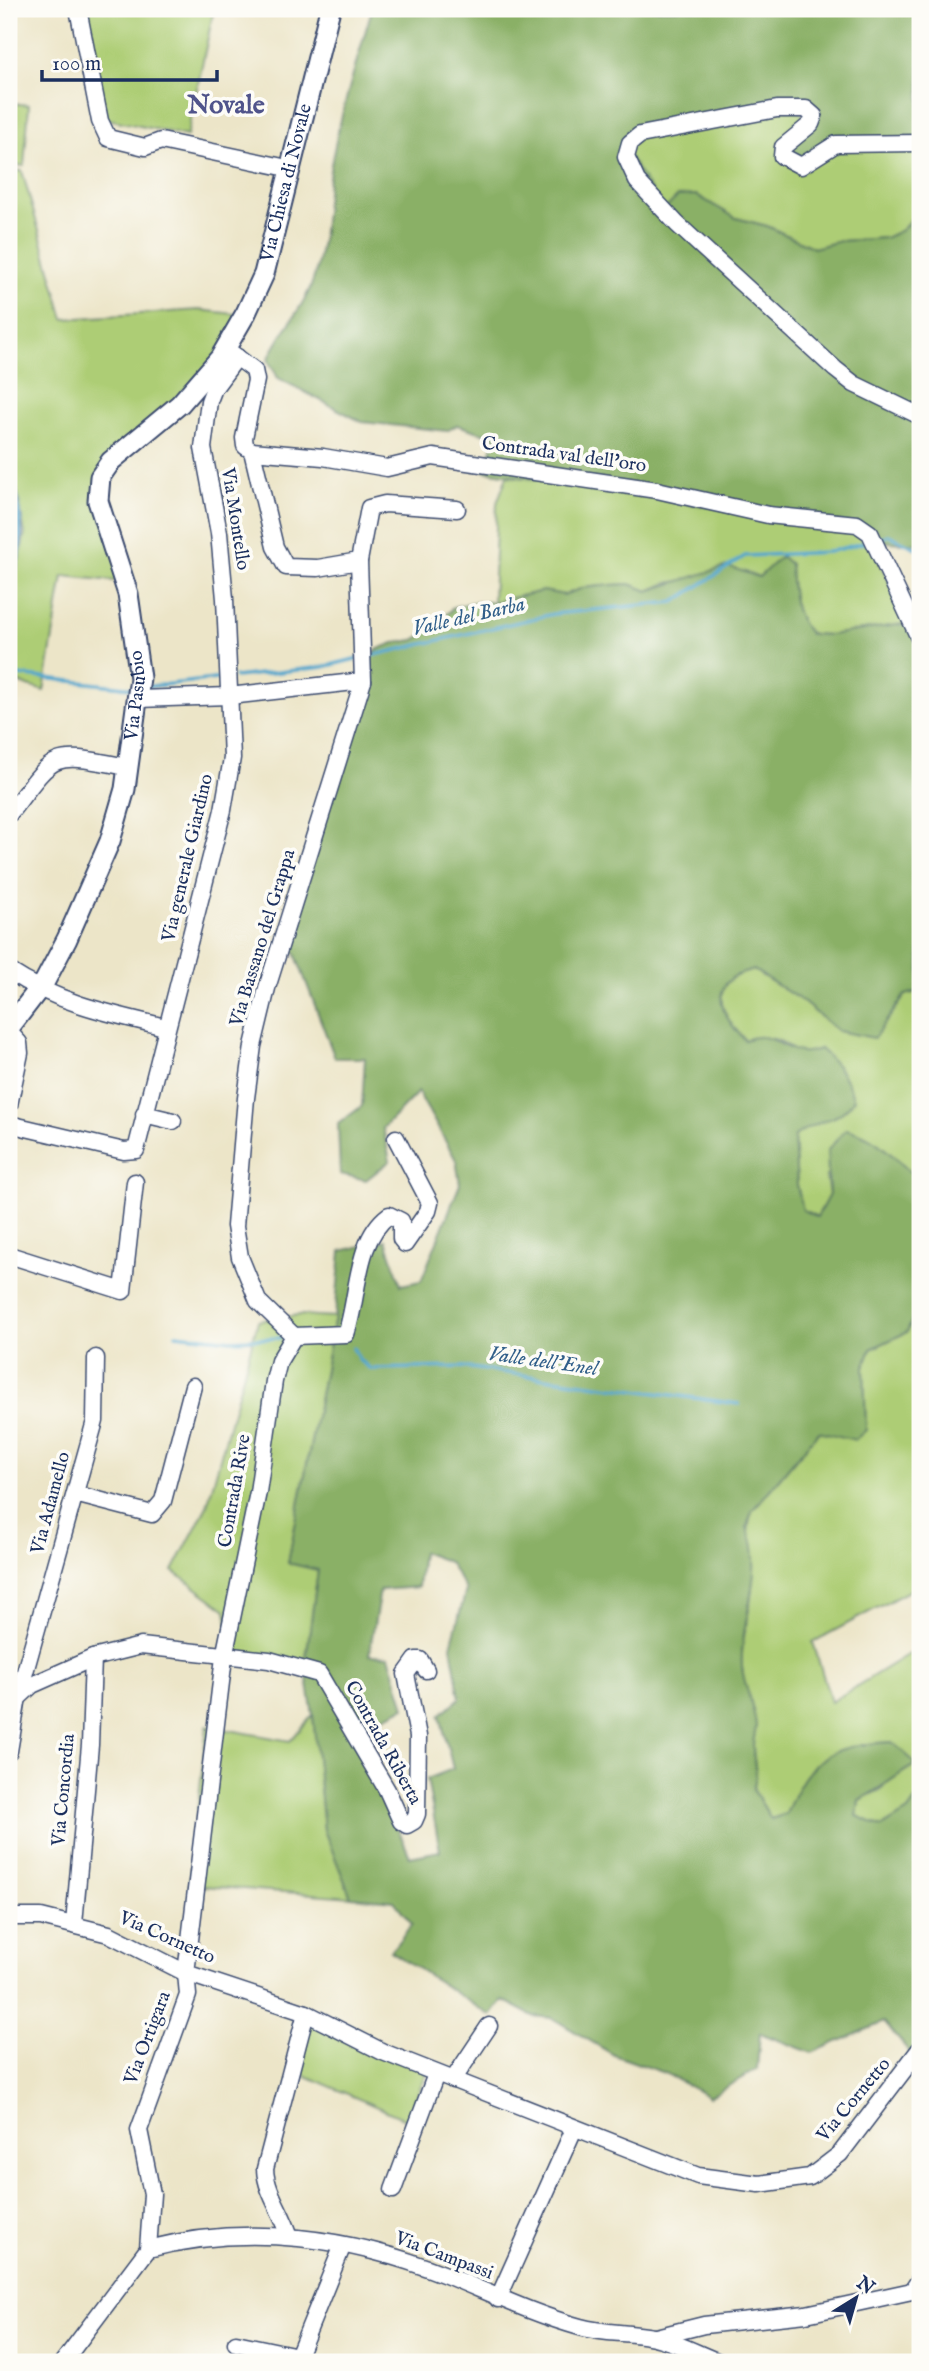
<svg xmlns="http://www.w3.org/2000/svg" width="929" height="2371" viewBox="0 0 929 2371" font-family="'IM FELL English',serif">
  <rect width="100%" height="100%" fill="#fdfcf7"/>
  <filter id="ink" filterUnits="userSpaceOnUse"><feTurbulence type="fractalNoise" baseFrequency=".0143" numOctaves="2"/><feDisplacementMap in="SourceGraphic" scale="14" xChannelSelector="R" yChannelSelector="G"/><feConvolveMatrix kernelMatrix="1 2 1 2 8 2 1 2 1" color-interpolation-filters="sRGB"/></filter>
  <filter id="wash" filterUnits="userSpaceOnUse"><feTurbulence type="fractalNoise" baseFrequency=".00686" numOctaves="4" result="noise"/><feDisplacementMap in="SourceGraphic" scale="28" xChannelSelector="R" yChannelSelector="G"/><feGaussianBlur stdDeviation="1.57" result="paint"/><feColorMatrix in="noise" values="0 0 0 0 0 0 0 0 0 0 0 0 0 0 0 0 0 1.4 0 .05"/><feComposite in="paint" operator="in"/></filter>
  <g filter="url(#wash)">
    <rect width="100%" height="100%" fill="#ece5c8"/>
    <g fill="#adcd75" stroke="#647e6a" stroke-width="2">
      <path d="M80,9H214L187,136L98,117Z"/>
      <path d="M9,103L29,105L24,166L9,165Z"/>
      <path d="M790,104L832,140L920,139V210L902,230L885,238L840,241L814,248L767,226L736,218L696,195L664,211L621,145L627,133L646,128Z"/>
      <path d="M9,170L22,171L64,319L199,310L244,315L227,346L101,478L126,582L63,576L44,691L9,680V583L16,572L25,533L9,464Z"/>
      <path d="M507,476L587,485L864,531L910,623L830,635L810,634C793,616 791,589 790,564L773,566L759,577L742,571L667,583L648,591L630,584L610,585L583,588L564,595L543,591L493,602L497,503Z"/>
      <path d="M753,970L802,1001L838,1031L874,1038L906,995L920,991V1181L911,1173L826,1176L829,1195L817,1217L803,1210L797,1185L794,1137L804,1127L820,1049C790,1061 796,1045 774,1039C766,1037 753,1040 745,1040C730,1025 708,996 732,978C737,974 747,972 753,970Z"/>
      <path d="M920,1302V1585L813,1642L831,1702L920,1647V1794L908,1811L882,1827L857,1816L859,1800L882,1789L908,1758L892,1742C831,1745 809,1756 786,1814L771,1819L753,1789C759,1770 753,1765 753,1747C753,1717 745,1695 742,1667C740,1639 751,1613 752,1586C754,1559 743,1536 752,1511L819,1431L837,1434L866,1430L864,1368L871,1349L907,1332Z"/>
      <path d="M299,1315L335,1317L288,1563L318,1570L305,1666L232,1650L226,1610L173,1571L207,1506L258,1321Z"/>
      <path d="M313,1715L324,1830L351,1897L189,1885L207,1726L290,1741Z"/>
      <path d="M302,2012L429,2068L407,2120L290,2069Z"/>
    </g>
    <g fill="#8ab066" stroke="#527062" stroke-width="2" fill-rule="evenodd">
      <path d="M372,9H920V174L918,170L920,140H832L800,162L784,155L811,106L646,128L627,133L621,145L664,210L678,196L696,195L736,218L767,226L814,248L840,241L885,238L902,230L920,210V544L874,541L864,531L484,471L496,437L457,425L447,431L362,422L278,378L268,360C279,334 300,313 311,286C326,246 323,206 331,165C341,112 357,60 372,9Z"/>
      <path d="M781,556L790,564C791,589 793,616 810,634L830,635L910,623L920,641V991L905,995L874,1038L838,1031L802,1001L754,970C748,972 737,974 732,978C708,996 730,1025 745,1040C778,1026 785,1063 820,1049C838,1064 846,1077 854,1099C841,1123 812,1120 794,1137L797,1185L803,1210L817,1217L829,1195L827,1151L846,1129C878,1136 896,1160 920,1181V1302L907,1332L871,1349L864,1368L866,1430L855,1440L819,1431L752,1511L747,1527C767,1571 739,1620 742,1667C744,1686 754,1705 756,1725C756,1732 753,1739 753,1747C753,1765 759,1770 753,1789L771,1819L786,1814C809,1756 831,1745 892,1742L917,1764C896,1775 880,1790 859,1800L857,1816L882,1827L908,1811L920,1794V2045L913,2056L884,2022L812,2053L760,2033L757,2069L709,2097L667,2074L614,2055L552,2018L533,2016L503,2000L491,2016L391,1951L412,1924L394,1901L351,1897L324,1830L313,1715L305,1666L318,1570L288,1563L335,1317L341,1251L386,1240L401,1285L421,1281L460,1184L456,1160L418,1092L383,1128L390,1161L366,1180L340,1174L338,1124L362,1106L365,1058H335L295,953L280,947L368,661L378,649L394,643L414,640L429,631L454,607L474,602H493L543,591L564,595L583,588L610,585L630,584L648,591L727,566L759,577ZM422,1552L449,1562L466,1590L451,1646L460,1698L440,1715L453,1769L427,1779L440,1851L410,1857L356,1731L405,1707L389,1656L369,1655L380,1590L418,1587Z"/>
    </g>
    <path fill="#51a6cd" stroke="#366a96" stroke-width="2" d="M9,464C22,505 31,545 9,583Z"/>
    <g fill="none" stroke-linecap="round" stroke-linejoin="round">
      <g stroke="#51a6cd" stroke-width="3.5">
        <path d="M877,539L889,535L920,550"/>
        <path d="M366,657L553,614L674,602L745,556L828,552L870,541"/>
        <path d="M9,674L133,688"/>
        <path d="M235,677L323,667L359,658"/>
        <path d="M144,687L224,678"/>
        <path d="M176,1334L231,1340L280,1338"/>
        <path d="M353,1348L360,1361L371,1369L463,1367L739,1404"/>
      </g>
    </g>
  </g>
  <g filter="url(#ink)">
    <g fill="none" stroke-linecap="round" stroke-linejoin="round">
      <defs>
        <g id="minor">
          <path d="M78,9L100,121L108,138L145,147L161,141L292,169"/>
          <path d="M920,143L836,144L801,166L782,156L783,147L811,124L814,116L806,109H777L640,135L630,143L626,157L637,181L677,224L835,369L854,384L920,416"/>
          <path d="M230,352L254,370L256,380L244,438L245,446L252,451L323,457L387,468L433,457L657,490L768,515L857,524L870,533L920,640"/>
          <path d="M252,451L275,547L286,567L318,568L359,561"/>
          <path d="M363,681L359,561L369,508L385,504L457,509"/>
          <path d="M138,699L229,696L363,681L267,988L253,1046L246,1098L235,1226L240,1257L258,1301L294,1336L346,1334C359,1297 355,1240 389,1215L401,1221V1239L405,1244L428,1211L430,1203L396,1138"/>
          <path d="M9,814C58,750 49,753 128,767"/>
          <path d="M9,971C57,1003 111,1014 166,1027"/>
          <path d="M9,1032L19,1043L20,1053L9,1105"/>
          <path d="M144,1114L173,1121"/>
          <path d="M9,1124L124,1151L136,1150L223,810L232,758L225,599L219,533L203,448L209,401L214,388L237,357"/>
          <path d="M9,1255L123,1291L135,1182"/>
          <path d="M75,1494L152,1514L163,1501L193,1386"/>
          <path d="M93,1658L141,1646L269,1660L319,1674L387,1790L401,1821L407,1825L414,1821L417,1814L418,1736L406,1674L416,1660H420L426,1670"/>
          <path d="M19,1697L32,1685L93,1658L90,1745L74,1924"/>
          <path d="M9,1751L18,1697L95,1421L96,1358"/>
          <path d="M9,1917H41L109,1934L186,1973L306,2013L383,2052L698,2176L759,2184L810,2177L840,2154L920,2049"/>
          <path d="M453,2080L489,2026"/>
          <path d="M393,2190L436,2074"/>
          <path d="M289,2234C282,2212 266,2192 265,2169L306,2013"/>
          <path d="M148,2249C247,2223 351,2237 446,2275C490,2293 533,2314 580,2327C604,2334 630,2332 654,2337C676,2342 698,2354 719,2362"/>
          <path d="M498,2299L574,2129"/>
          <path d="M656,2337L704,2325L806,2314L912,2291L920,2279"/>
          <path d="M236,2343L298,2356L343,2245"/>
          <path d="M63,2362L148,2249L152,2194L139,2130L188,1995L186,1973L224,1657L258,1492L274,1381L279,1361L294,1336"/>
        </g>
        <g id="major">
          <path id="s1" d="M9,1028L45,981L67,939L110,841L125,789L140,678L128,594L98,501L100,477L111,461L180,404L220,358L246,313L264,274L330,9"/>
        </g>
      </defs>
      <use href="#minor" stroke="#3a4a6e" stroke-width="19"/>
      <use href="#major" stroke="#3a4a6e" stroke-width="23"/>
      <use href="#minor" stroke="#fff" stroke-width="16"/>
      <use href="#major" stroke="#fff" stroke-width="19"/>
    </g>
  </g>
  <g text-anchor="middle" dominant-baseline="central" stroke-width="7" stroke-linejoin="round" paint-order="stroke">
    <g font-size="19" fill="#1b2f5e" stroke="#fdfcf7">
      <text stroke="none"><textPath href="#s1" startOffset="945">Via Chiesa di Novale</textPath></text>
      <text transform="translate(564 455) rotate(8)">Contrada val dell'oro</text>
      <text transform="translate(235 519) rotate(81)">Via Montello</text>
      <text stroke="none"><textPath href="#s1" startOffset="362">Via Pasubio</textPath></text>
      <text transform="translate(188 858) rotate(-77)">Via generale Giardino</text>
      <text transform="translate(263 938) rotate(-73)">Via Bassano del Grappa</text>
      <text transform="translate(235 1491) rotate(-80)">Contrada Rive</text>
      <text transform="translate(51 1503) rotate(-75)">Via Adamello</text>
      <text transform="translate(383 1743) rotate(61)">Contrada Riberta</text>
      <text transform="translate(64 1790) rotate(-85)">Via Concordia</text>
      <text transform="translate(167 1938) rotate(24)">Via Cornetto</text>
      <text transform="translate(148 2038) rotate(-69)">Via Ortigara</text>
      <text transform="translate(854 2100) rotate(-50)">Via Cornetto</text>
      <text transform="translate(444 2256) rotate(21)">Via Campassi</text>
    </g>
    <g font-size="21" font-style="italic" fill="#315f8a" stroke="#fdfcf7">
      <text transform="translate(469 617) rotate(-13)">Valle del Barba</text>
      <text transform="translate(543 1362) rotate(8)">Valle dell'Enel</text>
    </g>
    <g font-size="26" font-weight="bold" fill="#50548b" stroke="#fdfcf7">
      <text x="226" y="105">Novale</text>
    </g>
  </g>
  <rect width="929" height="2371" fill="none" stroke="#fdfcf7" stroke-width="35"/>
  <g transform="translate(856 2298) rotate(37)" stroke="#fdfcf7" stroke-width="5" paint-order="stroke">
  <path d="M0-5L12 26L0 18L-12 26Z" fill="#1b2f5e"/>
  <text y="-10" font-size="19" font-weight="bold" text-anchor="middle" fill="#1b2f5e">N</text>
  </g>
  <path d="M42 70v10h175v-10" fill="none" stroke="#1b2f5e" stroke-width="3.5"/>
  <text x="52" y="70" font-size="21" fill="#1b2f5e" stroke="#fdfcf7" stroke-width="5" paint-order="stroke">100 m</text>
</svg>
